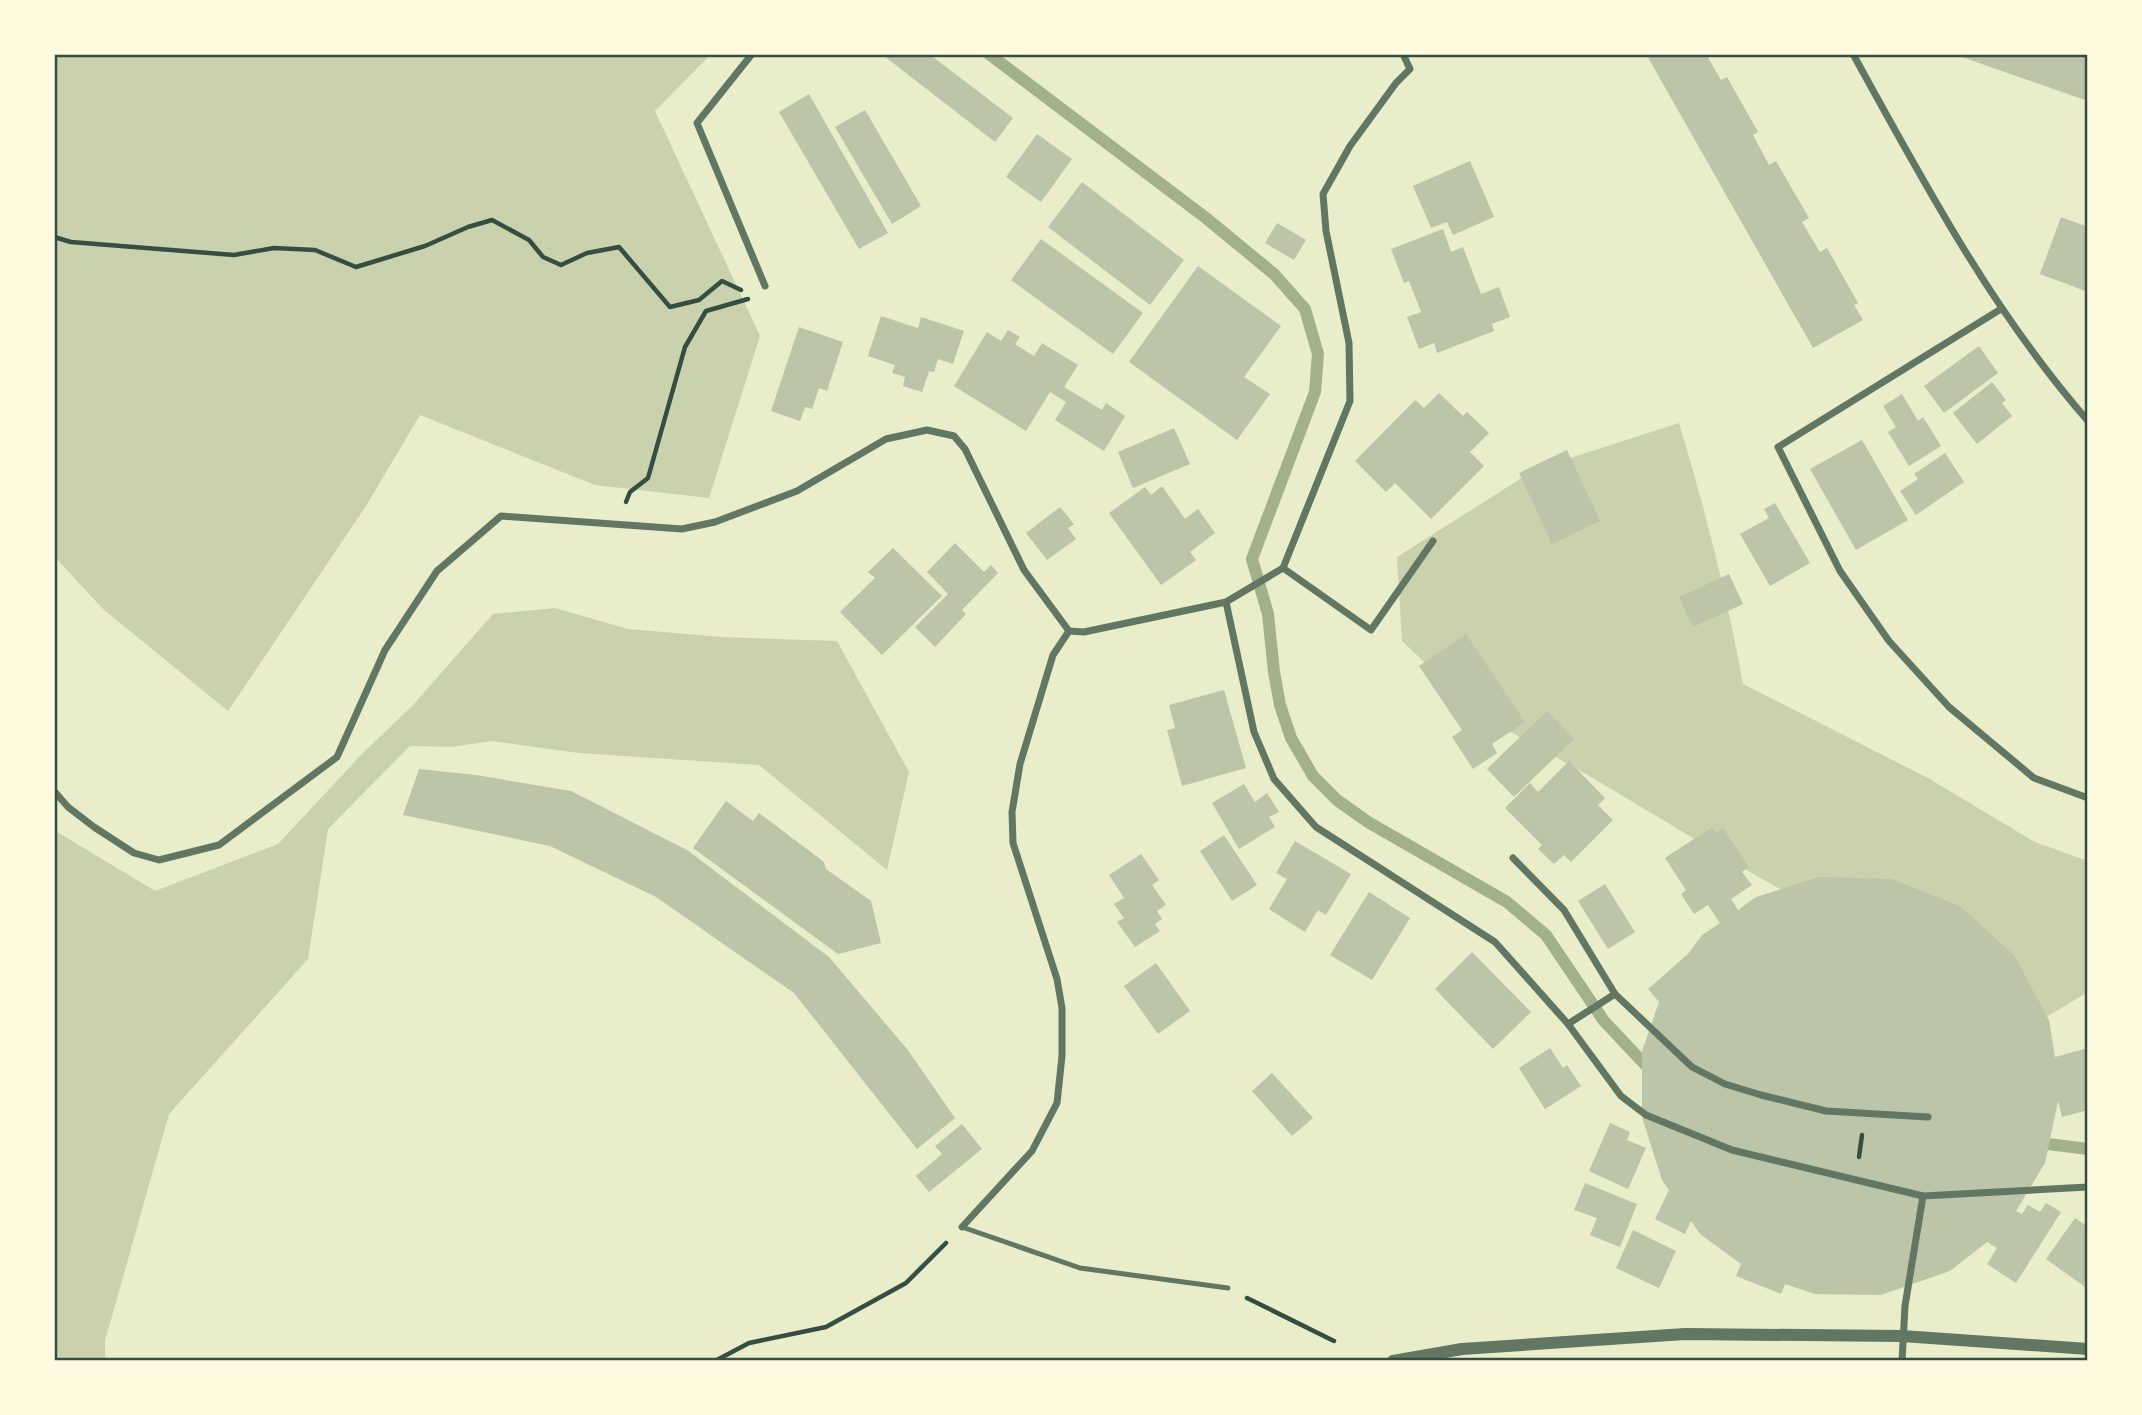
<svg xmlns="http://www.w3.org/2000/svg" width="2142" height="1415" viewBox="0 0 2142 1415" font-family="Ubuntu,sans-serif">
  <rect width="100%" height="100%" fill="#e9edc9"/>
  <g fill="#cad2ad">
    <path d="M54,54H711L655,111L760,336L709,498L595,485L420,415L366,506L228,711L103,609L54,556Z"/>
    <path d="M1679,423C1705,509 1727,595 1743,684L1928,778L2035,842L2088,861V992L2046,1017L1934,975L1755,875L1591,777L1479,714L1402,641L1397,557L1536,469Z"/>
    <path d="M555,608L628,629L722,637L837,641L909,772L887,870L759,765L579,753L491,741L452,747L410,746L328,829L308,959L169,1114L105,1341V1361H54V830L155,891L278,844L361,755L413,705L493,614Z"/>
  </g>
  <g fill="none" stroke-linecap="round" stroke-linejoin="round">
    <g stroke="#a3b18a" stroke-width="12">
      <path d="M989,54L1206,218L1274,274L1305,309L1318,354L1315,392L1252,559L1268,614L1274,672L1280,705L1291,738L1313,776L1337,800L1368,822L1507,902L1546,935L1604,1021L1654,1074"/>
      <path d="M2034,1145L2048,1144L2088,1149"/>
    </g>
  </g>
  <g fill="#bcc5a7">
    <path d="M886,54H929L1013,118L995,142L884,56Z"/>
    <path d="M1646,54H1706L1721,80L1727,77L1758,132L1753,135L1769,165L1776,161L1809,218L1802,222L1820,252L1827,248L1858,303L1854,305L1863,320L1813,348Z"/>
    <path d="M1956,54H2088V101L1956,55Z"/>
    <path d="M809,94L888,233L859,249L779,112Z"/>
    <path d="M865,110L921,206L892,224L835,127Z"/>
    <path d="M1037,134L1072,159L1041,202L1006,177Z"/>
    <path d="M1470,161L1494,217L1453,235L1447,222L1431,228L1413,186Z"/>
    <path d="M1082,182L1184,260L1150,305L1048,227Z"/>
    <path d="M2061,217L2088,227V292L2040,274Z"/>
    <path d="M1277,223L1306,240L1294,260L1265,243Z"/>
    <path d="M1443,229L1451,252L1463,247L1481,294L1499,287L1510,317L1492,324L1494,331L1437,353L1434,343L1419,349L1407,317L1421,312L1409,281L1404,283L1391,249Z"/>
    <path d="M1041,239L1143,313L1113,354L1011,280Z"/>
    <path d="M1198,266L1281,326L1244,377L1270,394L1237,440L1129,362Z"/>
    <path d="M881,316L918,328L921,317L964,331L953,364L938,359L934,372L929,371L922,392L903,386L905,377L892,373L895,365L868,356Z"/>
    <path d="M799,327L843,342L827,391L819,388L812,409L805,407L800,421L771,411Z"/>
    <path d="M1008,330L1020,337L1015,344L1034,356L1042,343L1078,365L1064,387L1102,410L1106,403L1125,416L1104,451L1055,420L1066,402L1050,392L1026,431L954,386L987,332L1001,341Z"/>
    <path d="M1979,346L1998,373L1944,413L1924,386Z"/>
    <path d="M1992,382L2006,400L2002,403L2012,416L1977,444L1953,413Z"/>
    <path d="M1439,393L1463,416L1467,412L1489,433L1470,452L1484,466L1431,519L1395,483L1386,492L1355,461L1415,400L1424,408Z"/>
    <path d="M1902,394L1918,421L1923,417L1941,446L1909,466L1888,432L1896,427L1883,406Z"/>
    <path d="M1174,428L1190,464L1133,488L1118,452Z"/>
    <path d="M1862,440L1908,520L1856,550L1810,469Z"/>
    <path d="M1567,450L1600,521L1552,544L1519,473Z"/>
    <path d="M1945,453L1964,482L1916,515L1900,491L1918,479L1914,474Z"/>
    <path d="M1162,486L1185,519L1198,509L1215,533L1190,552L1196,560L1161,585L1109,513L1145,487L1151,495Z"/>
    <path d="M1775,503L1810,563L1770,586L1740,534L1769,518L1764,509Z"/>
    <path d="M1060,507L1074,524L1068,528L1076,539L1047,560L1026,533Z"/>
    <path d="M955,543L984,572L991,565L998,573L962,610L966,614L935,647L915,627L948,594L927,572Z"/>
    <path d="M893,548L942,596L882,655L840,612L875,578L868,572Z"/>
    <path d="M1729,574L1743,604L1693,627L1679,597Z"/>
    <path d="M1466,634L1525,722L1492,744L1497,753L1473,769L1452,737L1462,730L1419,666Z"/>
    <path d="M1224,690L1246,768L1182,786L1167,730L1175,728L1169,705Z"/>
    <path d="M1547,711L1574,739L1514,797L1487,769Z"/>
    <path d="M1569,761L1605,798L1598,805L1613,820L1571,862L1564,855L1554,864L1538,849L1542,845L1505,808L1530,783L1538,792Z"/>
    <path d="M419,769L476,775L571,791L687,850L829,957L907,1049L955,1118L917,1149L794,993L656,897L550,846L403,815Z"/>
    <path d="M1244,784L1255,802L1267,793L1279,812L1269,817L1275,827L1239,849L1212,803Z"/>
    <path d="M726,801L753,821L759,813L824,862L826,869L871,901L881,943L838,954L693,848Z"/>
    <path d="M1712,827L1716,833L1723,828L1749,867L1742,872L1752,885L1731,899L1738,910L1756,897L1819,877L1892,879L1960,906L2014,955L2049,1020L2055,1057L2088,1048V1110L2062,1117L2058,1101L2045,1163L2016,1211L2022,1214L2028,1205L2040,1212L2046,1203L2061,1212L2016,1283L1987,1264L1997,1248L1987,1242L1950,1271L1881,1295L1815,1294L1785,1284L1781,1294L1736,1276L1741,1264L1700,1234L1691,1221L1685,1234L1655,1219L1669,1190L1662,1180L1642,1117V1051L1659,1002L1648,989L1688,954L1702,935L1720,923L1708,905L1694,914L1681,894L1686,890L1665,858Z"/>
    <path d="M1224,835L1257,885L1232,901L1200,851Z"/>
    <path d="M1295,841L1351,874L1326,915L1318,910L1305,932L1269,909L1287,879L1276,873Z"/>
    <path d="M1141,854L1159,880L1152,885L1166,905L1157,911L1162,919L1155,924L1160,931L1135,947L1117,922L1124,918L1114,904L1124,898L1109,875Z"/>
    <path d="M1605,884L1635,932L1608,949L1578,901Z"/>
    <path d="M1369,892L1410,918L1372,980L1330,955Z"/>
    <path d="M1472,952L1531,1012L1493,1049L1435,989Z"/>
    <path d="M1156,963L1190,1011L1158,1034L1124,986Z"/>
    <path d="M1550,1048L1563,1068L1567,1065L1581,1086L1545,1109L1519,1068Z"/>
    <path d="M1272,1073L1313,1118L1292,1136L1252,1091Z"/>
    <path d="M1610,1123L1630,1132L1627,1140L1646,1148L1628,1189L1589,1171Z"/>
    <path d="M962,1124L982,1149L929,1192L916,1176L942,1154L935,1146Z"/>
    <path d="M1585,1183L1637,1204L1620,1247L1590,1235L1597,1218L1574,1210Z"/>
    <path d="M2075,1218L2088,1227V1289L2046,1259Z"/>
    <path d="M1633,1230L1676,1251L1659,1288L1616,1268Z"/>
  </g>
  <g fill="none" stroke-linecap="round" stroke-linejoin="round">
    <g stroke="#344e41" stroke-width="4.5">
      <path d="M54,237L71,242L234,255L274,248L315,250L356,267L425,246L468,227L492,220L529,240L543,257L561,265L587,253L619,247L670,307L699,300L722,281L741,290"/>
      <path d="M626,502L630,492L648,478L685,347L706,311L748,299"/>
      <path d="M1859,1157L1862,1135"/>
      <path d="M1247,1298L1334,1341"/>
      <path d="M715,1361L749,1343L826,1327L906,1283L946,1243"/>
    </g>
    <path stroke="#617663" stroke-width="5" d="M962,1227L1080,1268L1228,1288"/>
    <g stroke="#617663" stroke-width="7">
      <path d="M752,54L697,123L765,286"/>
      <path d="M1853,54C1923,181 1992,311 2088,421"/>
      <path d="M2001,309L1778,447L1840,571L1889,641L1949,707L2034,778L2088,798"/>
      <path d="M1283,568L1371,630L1433,541"/>
      <path d="M1226,602L1254,732L1274,779L1316,827L1495,942L1568,1024L1621,1096L1646,1115L1732,1150L1923,1196L2088,1187"/>
      <path d="M54,791L68,807L94,827L134,853L159,860L219,845L337,757L385,650L437,571L501,516L682,529L715,522L797,491L886,439L927,430L954,436L965,449L1024,570L1069,631L1084,632L1226,602L1283,568L1350,401L1349,343L1326,231L1323,194L1350,146L1396,83L1410,69L1403,54"/>
      <path d="M1513,858L1564,910L1615,994L1692,1067L1725,1084L1761,1095L1826,1111L1928,1117"/>
      <path d="M1568,1024L1615,994"/>
      <path d="M962,1227L1032,1151L1057,1103L1062,1056V1008L1057,979L1013,843L1012,812L1020,764L1053,655L1069,631"/>
      <path d="M1902,1361L1905,1306L1923,1196"/>
    </g>
    <path stroke="#617663" stroke-width="12" d="M1393,1361L1462,1349L1685,1334L1902,1336L2088,1349"/>
  </g>
  <rect width="2142" height="1415" fill="none" stroke="#fefae0" stroke-width="112"/>
  <rect x="56" y="56" width="2030" height="1303" fill="none" stroke="#344e41" stroke-width="2.5"/>
</svg>
